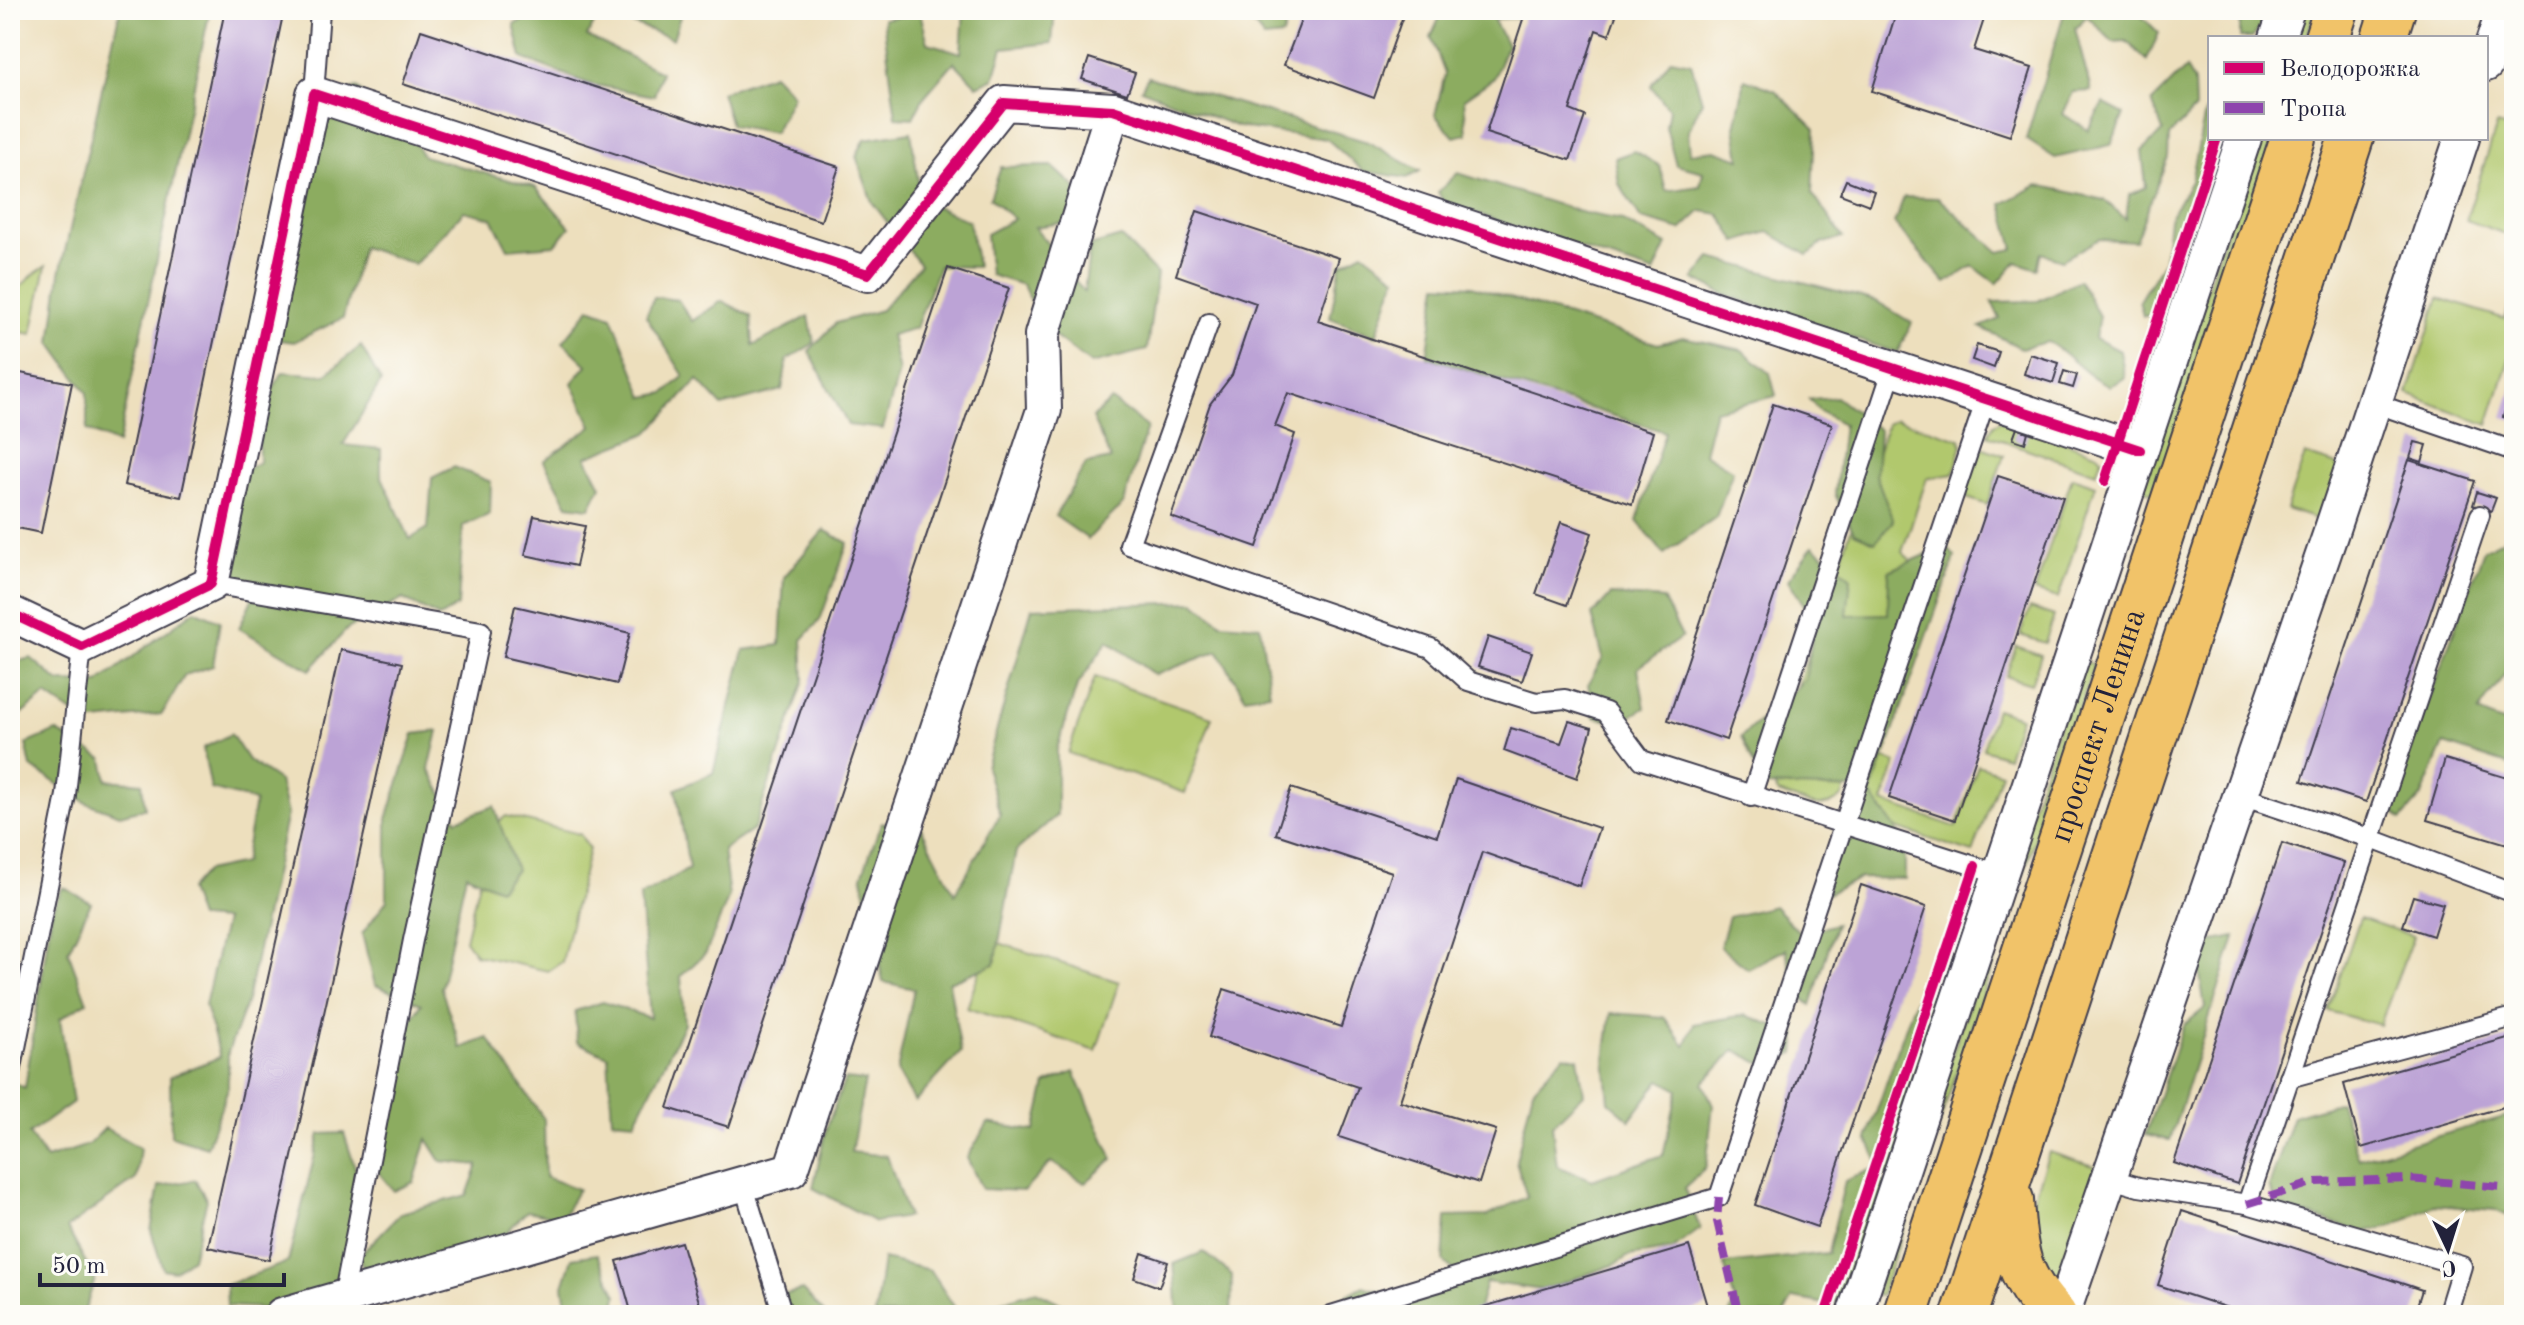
<svg xmlns="http://www.w3.org/2000/svg" width="2524" height="1325" viewBox="0 0 2524 1325" font-family="'Old Standard TT',serif">
  <rect width="100%" height="100%" fill="#fdfcf7"/>
  <filter id="ink" filterUnits="userSpaceOnUse"><feTurbulence type="fractalNoise" baseFrequency=".0125" numOctaves="2"/><feDisplacementMap in="SourceGraphic" scale="16" xChannelSelector="R" yChannelSelector="G"/><feConvolveMatrix kernelMatrix="1 2 1 2 8 2 1 2 1" color-interpolation-filters="sRGB"/></filter>
  <filter id="wash" filterUnits="userSpaceOnUse"><feTurbulence type="fractalNoise" baseFrequency=".006" numOctaves="4" result="noise"/><feDisplacementMap in="SourceGraphic" scale="32" xChannelSelector="R" yChannelSelector="G"/><feGaussianBlur stdDeviation="1.8" result="paint"/><feColorMatrix in="noise" values="0 0 0 0 0 0 0 0 0 0 0 0 0 0 0 0 0 1.4 0 .05"/><feComposite in="paint" operator="in"/></filter>
  <g filter="url(#wash)">
    <rect width="100%" height="100%" fill="#eddfbd"/>
    <g fill="#b1c86d" stroke="#6a7554" stroke-width="2">
      <path d="M2299,10H2315L2306,38H2290Z"/>
      <path d="M2497,125L2514,130V237L2466,220Z"/>
      <path d="M2257,138H2273L2155,494L2141,488Z"/>
      <path d="M46,266L32,334L10,330C10,297 18,283 46,266Z"/>
      <path d="M2514,294V344L2488,425L2408,394L2439,298L2505,319Z"/>
      <path d="M1896,419L1960,439L1962,445L1954,474L1927,478L1902,552L1919,568L1842,797C1823,815 1800,800 1778,793L1768,773L1887,424Z"/>
      <path d="M2003,419L2098,454L2102,458L2096,473L1987,435L1994,424Z"/>
      <path d="M1981,447L2004,455L1987,505L1964,497Z"/>
      <path d="M2305,455L2340,466L2322,521L2286,509Z"/>
      <path d="M2072,477L2096,485L2058,598L2035,591Z"/>
      <path d="M2030,608L2054,616L2045,643L2020,635Z"/>
      <path d="M2016,646L2041,655L2031,684L2006,676Z"/>
      <path d="M2080,659L2094,665L1881,1296L1875,1295Z"/>
      <path d="M1095,677L1212,717L1185,793L1068,753Z"/>
      <path d="M1996,709L2020,717L2007,757L1983,749Z"/>
      <path d="M1877,756L1896,763L1883,802L1956,827L1978,765L2001,773L1973,853L1859,816Z"/>
      <path d="M506,816L580,834L589,849L562,962L548,971L476,955L465,940L492,827Z"/>
      <path d="M2360,918L2413,936L2380,1025L2328,1011Z"/>
      <path d="M990,940L1119,982L1096,1051L967,1008Z"/>
      <path d="M2049,1152L2096,1167L2056,1287L2042,1268L2030,1208Z"/>
    </g>
    <g fill="#8cac60" stroke="#57674e" stroke-width="2">
      <path d="M120,10H210L118,444L87,430V393L51,343L60,273Z"/>
      <path d="M548,10H682L673,39L601,12L587,36L661,72L654,96L590,84L522,58L514,24Z"/>
      <path d="M964,10H1055L1052,43L1003,48L994,78L977,86L954,62L923,98L913,118L896,117L883,19L920,13L928,43L961,53Z"/>
      <path d="M1290,10L1283,36L1264,38L1242,11Z"/>
      <path d="M1443,10H1519L1516,18L1493,19L1507,45L1494,78L1464,99L1467,134L1454,137L1435,115L1445,74L1431,37Z"/>
      <path d="M2065,10H2135L2159,33L2147,60L2126,41L2113,42L2087,16L2075,28L2091,91L2073,92L2063,114L2088,130L2103,103L2124,114L2111,145L2055,158L2026,139Z"/>
      <path d="M2240,10H2275L2252,38H2240Z"/>
      <path d="M1671,59L1691,63L1702,101L1688,132L1690,153L1715,150L1740,159L1735,127L1745,79L1775,90L1815,129L1812,193L1843,238L1823,243L1808,255L1768,232L1737,242L1719,214L1701,211L1681,230L1641,219L1619,184L1615,158L1634,151L1660,166L1666,191L1700,186L1703,172L1676,165L1666,127L1669,109L1651,86Z"/>
      <path d="M2186,68L2194,82L2195,109L2169,136L2168,157L2135,241L2099,239L2062,260L2041,253L2037,269L2016,262L1997,284L1973,266L1946,283L1894,223L1904,197L1938,198L1999,252L2014,249L2002,204L2038,185L2104,200L2126,219L2129,195L2146,187L2142,151L2163,131L2152,102Z"/>
      <path d="M773,74L793,95L774,133L731,125L721,92Z"/>
      <path d="M1148,77L1368,142L1420,171L1407,178L1363,171L1327,139L1238,127L1141,89Z"/>
      <path d="M357,88L405,127L423,156L535,187L570,227L555,245L508,249L492,218L464,211L415,264L362,247L343,318L294,342L249,336L300,105Z"/>
      <path d="M2210,108V138H2225L2215,180L2199,202L2211,223L2183,315L2143,316L2139,301L2164,260L2169,219L2191,181L2205,113Z"/>
      <path d="M911,132L921,200L969,221L977,267L939,266L916,328L891,335L899,372L883,429L848,425L809,351L836,323L881,310L920,265L872,202L856,156L865,139Z"/>
      <path d="M1052,166L1087,198L1076,221L1035,227L1084,292L1090,246L1121,237L1157,274L1147,350L1091,364L1042,327L1023,285L990,275L986,234L1014,219L990,198L1001,167Z"/>
      <path d="M1458,173L1584,213L1621,220L1667,245L1654,273L1444,203L1438,192Z"/>
      <path d="M1363,252L1396,277L1376,336L1330,318L1341,264Z"/>
      <path d="M1711,258L1876,301L1912,323L1897,353L1726,295L1694,279Z"/>
      <path d="M2079,280L2099,316L2095,338L2120,351L2125,378L2110,386C2085,376 2071,355 2048,342L2021,348L1980,327L2000,319L1992,302L2038,301Z"/>
      <path d="M1438,284L1472,286L1658,344L1683,337L1742,350L1770,373L1776,396L1715,410L1704,453L1733,471L1716,517L1664,554L1637,521L1665,432L1427,357Z"/>
      <path d="M654,297L678,300L692,321L722,301L751,316L753,346L809,316L814,343L787,360L782,390L722,406L698,380L648,433L586,457L601,486L590,508L568,505L544,461L592,426L572,383L587,365L563,342L590,308L612,316L644,397L665,393L684,376L646,316Z"/>
      <path d="M361,346L381,382L343,445L381,449V475L410,539L428,528L432,478L454,467L491,482L490,514L463,526L458,606L439,617L403,599L347,629L310,670L239,628L253,597L217,562L227,481L259,462L258,412L283,372L325,375Z"/>
      <path d="M1836,397L1879,430L1876,475L1893,521L1875,542L1854,533L1835,494L1843,424L1819,411L1809,399Z"/>
      <path d="M1111,400L1147,427L1124,503L1088,539L1055,516L1086,464L1111,459L1092,418Z"/>
      <path d="M824,530L848,543L820,620L802,640L804,680L754,829L723,850L729,896L706,953L681,976L684,1024L635,1122L612,1120L608,1056L577,1042L575,1011L603,1002L650,1018L640,896L689,869L676,789L713,773L744,650L780,645L784,577Z"/>
      <path d="M2514,533V661L2478,712L2514,727V767L2444,744L2422,796L2401,820L2389,807L2484,550Z"/>
      <path d="M1813,546L1851,578L1847,615L1888,614L1889,571L1946,546L1955,557L1871,794L1905,842V879L1860,878L1827,894L1830,859L1858,832L1854,789L1764,786L1741,737L1805,680L1815,622L1788,580Z"/>
      <path d="M1611,595L1663,599L1682,637L1638,668L1645,708L1618,723L1594,717L1588,684L1603,658L1592,615Z"/>
      <path d="M1195,602L1221,623L1260,626L1270,693L1245,697L1218,651L1155,675L1108,641L1077,686L1057,749V815L1016,851L995,964L949,982L961,1052L915,1102L897,1071L914,989L883,982L862,876L881,823L917,820L955,894L1000,814L986,767L1032,608Z"/>
      <path d="M195,610L220,621L213,666L185,675L162,714L86,722L46,695L23,713L10,717V663L31,658L59,682L98,683Z"/>
      <path d="M56,731L103,759L107,780L142,783L145,808L120,815L87,803L31,767L26,744Z"/>
      <path d="M438,731L429,769L457,820L494,806L516,870L499,889L466,874L441,988L461,1048L488,1038L544,1119L545,1177L578,1189L562,1218L527,1211L497,1242L369,1284L359,1256L401,1213L467,1195L478,1165L441,1161L427,1139L414,1182L394,1191L374,1167L395,1047L421,1004L375,985L362,934L387,900V819L414,734Z"/>
      <path d="M231,734L248,760L279,781L287,814L247,1001L228,1052V1088L207,1147L171,1136L170,1077L220,1057L205,1005L225,920L199,918L189,890L206,871L244,863L255,801L211,789L203,748Z"/>
      <path d="M63,887L91,903L68,951L87,1002L60,1019L73,1102L29,1134L46,1159L88,1145L105,1128L140,1148L136,1179L67,1228L95,1279L83,1315L27,1308L20,1315H10V1081L25,1088L52,910Z"/>
      <path d="M1774,906L1801,934L1836,924L1811,1005L1795,992L1786,949L1748,969L1720,947L1729,917Z"/>
      <path d="M2235,937L2170,1140L2145,1135L2184,1025L2205,1008L2199,969L2208,942Z"/>
      <path d="M1917,994L1940,997L1947,1072L1908,1172L1882,1174L1888,1204L1882,1269L1831,1305L1793,1298L1783,1315H1729L1735,1301L1724,1264L1828,1253L1845,1181L1880,1166L1867,1139Z"/>
      <path d="M1611,1013L1664,1017L1685,1046L1694,1024L1745,1015L1797,1034L1795,1053L1766,1066L1735,1050L1703,1083L1713,1105L1706,1167L1685,1188L1700,1229L1673,1249L1629,1256L1616,1264L1542,1290L1486,1282L1479,1309L1457,1315H1346L1331,1304L1363,1286L1397,1296L1460,1276L1443,1261L1446,1217L1487,1216L1527,1197L1516,1161L1533,1089L1564,1055L1578,1058L1584,1094L1552,1125L1557,1166L1592,1180L1663,1155L1678,1090L1660,1080L1630,1120L1609,1102L1605,1059Z"/>
      <path d="M1074,1072L1113,1159L1085,1183L1051,1162L1024,1191L982,1189L967,1158L988,1123L1035,1131L1046,1084Z"/>
      <path d="M845,1079L865,1081L851,1152L887,1156L908,1217L875,1222L813,1188L826,1129Z"/>
      <path d="M2340,1102L2359,1159L2514,1114V1219L2495,1210L2434,1205L2392,1226L2363,1232L2278,1206L2269,1187L2293,1116Z"/>
      <path d="M344,1133L361,1186L346,1287L283,1309L227,1306L226,1285L288,1262L320,1134Z"/>
      <path d="M195,1180L207,1200L192,1258L174,1271L163,1269L151,1231L159,1186Z"/>
      <path d="M1204,1252L1232,1275L1231,1315H1178L1174,1264Z"/>
      <path d="M597,1254L617,1295L614,1315H568L563,1286L572,1258Z"/>
      <path d="M883,1259L930,1270L959,1314L1036,1291L1085,1315H875Z"/>
      <path d="M802,1290L826,1315H785L783,1295Z"/>
    </g>
    <g id="blocks">
      <g fill="#bca3d6">
        <path d="M225,10H284L181,497L124,485Z"/>
        <path d="M1305,10H1405L1374,98L1284,65Z"/>
        <path d="M1526,10H1618L1609,35L1596,30L1570,110L1585,116L1570,160L1486,133Z"/>
        <path d="M1878,10H1987L1974,50L2032,68L2010,136L1872,91L1895,16Z"/>
        <path d="M421,30L839,167L821,221L403,84Z"/>
        <path d="M1089,58L1135,73L1127,94L1082,79Z"/>
        <path d="M1846,180L1874,191L1869,205L1840,194Z"/>
        <path d="M1197,211L1339,258L1318,321L1653,432L1632,504L1288,393L1275,426L1295,434L1257,547L1171,517L1210,404L1232,375L1256,303L1176,275Z"/>
        <path d="M948,268L1009,288L729,1127L668,1108Z"/>
        <path d="M1977,345L1999,352L1994,368L1972,360Z"/>
        <path d="M2030,354L2059,363L2053,383L2024,374Z"/>
        <path d="M10,371L72,383L41,533L12,527L16,508L10,507Z"/>
        <path d="M2064,371L2077,375L2073,388L2060,384Z"/>
        <path d="M2513,386H2514V420L2503,417Z"/>
        <path d="M1773,404L1832,424L1726,740L1668,720Z"/>
        <path d="M2017,428L2028,432L2025,443L2013,439Z"/>
        <path d="M2415,442L2427,445L2422,462L2410,458Z"/>
        <path d="M2409,460L2475,481L2366,802L2302,781Z"/>
        <path d="M1998,476L2063,497L1955,820L1889,798Z"/>
        <path d="M2477,492L2496,498L2491,511L2473,505Z"/>
        <path d="M534,516L585,526L576,566L525,555Z"/>
        <path d="M1561,522L1592,533L1567,605L1536,594Z"/>
        <path d="M515,606L630,633L617,684L503,657Z"/>
        <path d="M1488,637L1532,652L1522,681L1478,667Z"/>
        <path d="M341,650L402,663L269,1260L208,1247Z"/>
        <path d="M1569,721L1592,728L1577,778L1504,751L1511,728L1561,743Z"/>
        <path d="M2445,759L2514,780V846L2427,820Z"/>
        <path d="M1456,779L1599,828L1579,886L1482,852L1400,1101L1496,1130L1479,1183L1339,1137L1358,1087L1209,1037L1224,989L1341,1027L1392,872L1276,834L1291,788L1437,836Z"/>
        <path d="M2282,843L2344,863L2237,1184L2174,1163Z"/>
        <path d="M1861,885L1926,907L1817,1227L1755,1205Z"/>
        <path d="M2413,896L2443,904L2433,936L2403,926Z"/>
        <path d="M2511,1037L2514,1104L2361,1148L2344,1084Z"/>
        <path d="M2182,1211L2422,1290L2414,1315H2249L2158,1285Z"/>
        <path d="M681,1242L703,1315H632L617,1261Z"/>
        <path d="M1689,1246L1707,1306L1678,1315H1456Z"/>
        <path d="M1142,1253L1168,1262L1159,1287L1134,1278Z"/>
      </g>
    </g>
  </g>
  <g filter="url(#ink)">
    <use href="#blocks" fill-opacity="0" stroke="#403e4e" stroke-width="2"/>
    <g fill="none" stroke-linecap="round" stroke-linejoin="round">
      <defs>
        <g id="lane">
          <path d="M314,94L320,10"/>
          <path d="M1209,323L1129,545L1431,648L1468,681L1536,702L1565,699L1606,712L1642,760L2000,874"/>
          <path d="M2374,403L2514,451"/>
          <path d="M211,584L481,631L413,940L343,1298L348,1315"/>
          <path d="M2241,796L2369,838L2514,893"/>
          <path d="M1751,797L1893,368"/>
          <path d="M10,1078L66,795L82,647"/>
          <path d="M2289,1078L2514,1017"/>
          <path d="M2108,1178L2139,1187L2247,1204L2462,1266L2447,1315"/>
          <path d="M743,1183L783,1315"/>
          <path d="M2247,1204L2480,515"/>
          <path d="M1331,1315L1719,1197L1986,399"/>
        </g>
        <g id="street">
          <path d="M2277,38L2287,10"/>
          <path d="M2486,64L2504,10"/>
          <path d="M10,613L82,647L211,584L314,94L868,274L1004,103L1113,110L2140,450"/>
          <path d="M282,1315L791,1170L1044,410L1042,335L1113,110"/>
          <path d="M1854,1315L2244,138"/>
          <path d="M2062,1315L2330,535L2462,138"/>
        </g>
        <g id="primary">
          <path d="M2327,38L2336,10"/>
          <path d="M2384,38L2393,10"/>
          <path d="M2011,1200C2014,1251 2017,1277 2054,1315"/>
          <path id="s1" d="M1905,1315L2293,138"/>
          <path d="M1964,1315L2351,138"/>
        </g>
      </defs>
      <use href="#lane" stroke="#403e4e" stroke-width="22"/>
      <use href="#street" stroke="#403e4e" stroke-width="38"/>
      <use href="#primary" stroke="#403e4e" stroke-width="48"/>
      <use href="#lane" stroke="#fff" stroke-width="18"/>
      <use href="#street" stroke="#fff" stroke-width="34"/>
      <use href="#primary" stroke="#f1c369" stroke-width="44"/>
      <g stroke="#8e44ad" stroke-width="8" stroke-dasharray="16 8" stroke-linecap="butt">
        <path d="M1719,1197L1717,1221L1739,1315"/>
        <path d="M2247,1204L2315,1182L2409,1179L2514,1188"/>
      </g>
      <defs>
        <g id="cycleway">
          <path d="M2105,481L2217,138"/>
          <path d="M10,613L82,647L211,584L314,94L868,274L1004,103L1113,110L2140,450"/>
          <path d="M1825,1315L1975,866"/>
        </g>
      </defs>
      <use href="#cycleway" stroke="#fdfcf7" stroke-width="15"/>
      <use href="#cycleway" stroke="#d6006c" stroke-width="10"/>
    </g>
  </g>
  <g text-anchor="middle" dominant-baseline="central" stroke-width="6" stroke-linejoin="round" paint-order="stroke">
    <g font-size="32" fill="#22223b" stroke="#fdfcf7">
      <text stroke="none"><textPath href="#s1" startOffset="620">проспект Ленина</textPath></text>
    </g>
  </g>
  <rect width="2524" height="1325" fill="none" stroke="#fdfcf7" stroke-width="40"/>
  <rect x="2208" y="36" width="280" height="104" fill="#fdfcf7" stroke="#a5a5ac" stroke-width="2"/>
  <rect x="2224" y="62" width="40" height="12" fill="#d6006c" stroke="#a5a5ac" stroke-width="2"/>
  <text x="2280" y="76" font-size="24" fill="#22223b">Велодорожка</text>
  <rect x="2224" y="102" width="40" height="12" fill="#8e44ad" stroke="#a5a5ac" stroke-width="2"/>
  <text x="2280" y="116" font-size="24" fill="#22223b">Тропа</text>
  <g transform="translate(2448 1249) rotate(176)" stroke="#fdfcf7" stroke-width="6" paint-order="stroke">
  <path d="M0-6L14 30L0 20L-14 30Z" fill="#22223b"/>
  <text y="-12" font-size="22" font-weight="bold" text-anchor="middle" fill="#22223b">С</text>
  </g>
  <path d="M40 1273v12h244v-12" fill="none" stroke="#22223b" stroke-width="4"/>
  <text x="52" y="1273" font-size="24" fill="#22223b" stroke="#fdfcf7" stroke-width="6" paint-order="stroke">50 m</text>
</svg>
